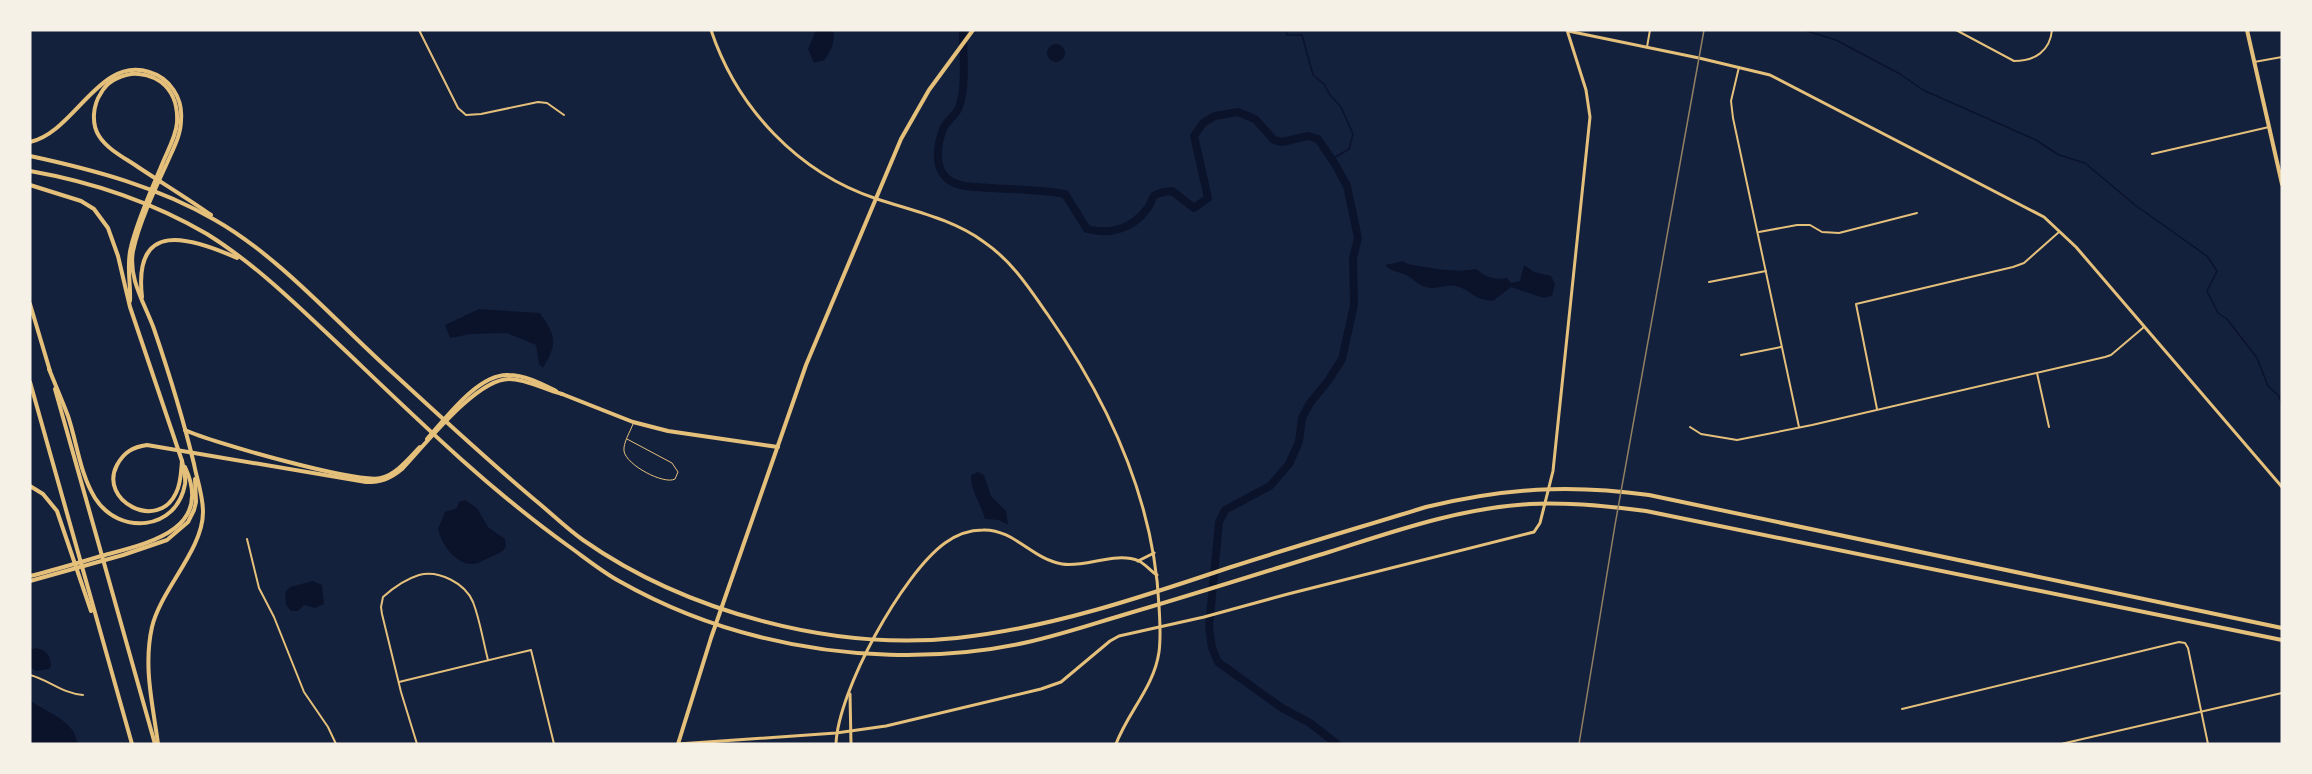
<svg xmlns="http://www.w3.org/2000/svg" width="2312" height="774" viewBox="0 0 2312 774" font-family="Mulish,sans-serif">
  <rect width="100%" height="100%" fill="#14213d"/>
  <g fill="#0b132b">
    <path d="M816,30H833C836,42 831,49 825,60L814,63L808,49Z"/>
    <circle cx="1056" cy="53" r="9"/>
    <path d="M1403,261L1408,264C1431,268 1453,273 1476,269C1486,277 1494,280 1507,278L1511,283L1520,281L1524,265L1534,272L1551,276L1555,284L1552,296L1543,298L1511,287L1493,301C1472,299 1475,293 1459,287C1448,283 1440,289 1431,288C1419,287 1415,280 1406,275C1398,271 1391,272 1385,265Z"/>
    <path d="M479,309L540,313C556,336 558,343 543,368L539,364L536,345L507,333L471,334L450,338L445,325Z"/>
    <path d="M978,472L984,475L991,496L1006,511L1008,525L999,520L985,519C981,504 970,490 971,475Z"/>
    <path d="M465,500L477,508L488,527L505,539L506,547C502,553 497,554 491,557C485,559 479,564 473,564C456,565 441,544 438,529L445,512L457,508L459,502Z"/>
    <path d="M313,581L322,585L324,604L315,608L304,605L298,611H291L286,605L285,592L290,587Z"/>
    <path d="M36,648C47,650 50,655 51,666L49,669L36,671L30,667V650Z"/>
    <path d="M30,700C44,711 63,716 73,731C76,735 76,740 78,744H30Z"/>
  </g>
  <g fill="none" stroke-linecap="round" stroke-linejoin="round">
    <g stroke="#0b132b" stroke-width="1.5">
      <path d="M1286,30L1287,35H1302L1313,75L1324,84L1330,95L1341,107L1353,134L1349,149L1332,159"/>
      <path d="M1804,30L1836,40L1900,74L1923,90L2036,140L2059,155L2085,163L2135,205L2207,256L2217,271L2207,291L2218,313L2227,319L2257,358L2268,386L2279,396L2282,406"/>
    </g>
    <path stroke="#0b132b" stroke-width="8" d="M963,30C963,49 965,71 963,89C962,96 960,106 957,111C952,118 946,122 943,129C934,154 934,181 965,186C998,190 1032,188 1065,194L1087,229C1110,235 1132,229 1147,209C1150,206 1151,200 1154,196C1158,192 1166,192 1172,191L1194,208L1208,198L1194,136L1203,123L1215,116L1238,112L1255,119L1274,140L1282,142L1308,136L1318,139L1335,164L1347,186L1358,238L1353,258L1354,305L1342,359L1328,381L1310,403L1302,418L1299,442L1289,464L1270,486L1225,510L1219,522L1209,627L1212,648L1218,662L1282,708L1310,723L1337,744"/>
    <path stroke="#e5c07b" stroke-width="1" d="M627,439L672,463L678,472L675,479C664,485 626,465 624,451C623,443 630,432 633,424"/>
    <g stroke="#e5c07b" stroke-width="2">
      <path d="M419,30L458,108L466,115L481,114L538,102L547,103L564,115"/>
      <path d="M1956,30L2014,61C2035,61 2050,51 2052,30"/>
      <path d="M1647,47L1650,30"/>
      <path d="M2254,62L2282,57"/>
      <path d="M1739,67L1731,101L1733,118L1799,427"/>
      <path d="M2152,154L2269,127"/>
      <path d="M1759,232L1797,225H1810L1822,232L1839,233L1917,213"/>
      <path d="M1709,282L1766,271"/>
      <path d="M1741,355L1781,347"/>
      <path d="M2037,373L2049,427"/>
      <path d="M1877,409L1856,304L2013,267L2024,263L2059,232"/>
      <path d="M1690,427L1701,434L1737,440L1812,425L2105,357L2111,355L2144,327"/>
      <path d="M247,539L259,588L274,617L304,692L328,727L336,744"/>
      <path d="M30,675C49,680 64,694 83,695"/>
      <path d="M399,682L531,650L554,744"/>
      <path d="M1902,709L2179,642L2185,643L2188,648L2208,744"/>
      <path d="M417,744L401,692L382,614L381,607L383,597C393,588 406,579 419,575C439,570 465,583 473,602C480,620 483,641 488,660"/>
      <path d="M2061,744L2282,693"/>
    </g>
    <g stroke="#e5c07b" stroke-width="3">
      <path d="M711,30C737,108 798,173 877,199C913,211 953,219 984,242C1012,261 1029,288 1048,315C1108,401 1154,500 1159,606C1160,621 1161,637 1159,652C1154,687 1128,712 1116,744"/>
      <path d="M1568,31L1699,58L1770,75L2044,217L2076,247L2282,487"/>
      <path d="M1138,561L1154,553"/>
      <path d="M850,694L851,744"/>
      <path d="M678,744L836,733L886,726L1041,689L1061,682L1110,641L1119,636L1204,617L1288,594L1534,532L1540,523L1553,471L1590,117L1586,90L1567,30"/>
      <path d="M836,744C838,691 902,574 945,543C956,535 970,530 983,530C1014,529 1032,559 1062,564C1086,568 1115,551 1139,561C1145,564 1151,571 1157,575"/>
    </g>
    <g stroke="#e5c07b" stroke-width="4">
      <path d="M2247,30L2282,184"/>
      <path d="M562,394L633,422L668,431L778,447"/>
      <path d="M678,744L711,638L806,365L901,139L929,90L973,30"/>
    </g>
    <g stroke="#e5c07b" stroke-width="4">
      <path d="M30,142C75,132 99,56 149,72C170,78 183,98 181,120C181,135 173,149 167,163C155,189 139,223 133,251C128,279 145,304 154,329C169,373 183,418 194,464C197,480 203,495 203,512C203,550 161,589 152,627C143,667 153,705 158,744"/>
      <path d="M30,156C95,170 158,187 215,220C280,257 338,324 394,374C440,416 486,459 535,500C551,513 566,528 583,540C686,612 832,651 957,638C1050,628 1142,597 1231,567C1296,546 1361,527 1426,507C1504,488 1570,484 1649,495L2282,628"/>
      <path d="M30,171C93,182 152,202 207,234C260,267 305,313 351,356C420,422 489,489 567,545C584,557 601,571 619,581C663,606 711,625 760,637C843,658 936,661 1019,644C1054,637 1089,625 1123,615C1192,595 1261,573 1329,552C1395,531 1460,508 1530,504C1569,502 1608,506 1646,511L2282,640"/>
      <path d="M30,185L81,201L94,209L108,228L118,256L130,307L182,461C184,469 186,477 185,484C177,531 119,536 95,498C80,474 77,443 68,416C62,400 55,384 49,369"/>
      <path d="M142,297C133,219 190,237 237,258"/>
      <path d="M130,301C131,283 126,265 131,247C138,218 152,189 163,162C168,150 176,136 177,123C178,107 174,92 161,82C153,76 141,73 131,74C119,76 107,82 101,93C93,105 91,123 99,136C108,150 125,158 138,167C162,183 187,198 211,215"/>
      <path d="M30,304L50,371"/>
      <path d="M30,382L132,744"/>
      <path d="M55,389L155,744"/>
      <path d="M185,430C210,442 358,484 381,478C397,474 409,458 420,447"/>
      <path d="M427,439C446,418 478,374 508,375C525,375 542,384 556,391"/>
      <path d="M182,461C181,472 181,484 176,493C158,532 98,501 117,465C124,452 133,447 147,445L366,482C381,482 390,479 402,469C425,445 476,379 509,379C527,379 545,390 562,394"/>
      <path d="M30,486L43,494L57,511L91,611"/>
      <path d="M30,576C55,570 80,562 105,555C150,543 214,529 185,467"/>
      <path d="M30,581L123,555L167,540L188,522L194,510L196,502L195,479"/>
    </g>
    <path stroke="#918062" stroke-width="1.5" d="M1579,744L1615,525L1704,30"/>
  </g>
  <rect width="2312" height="774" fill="none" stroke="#f6f1e7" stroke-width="63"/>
</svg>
